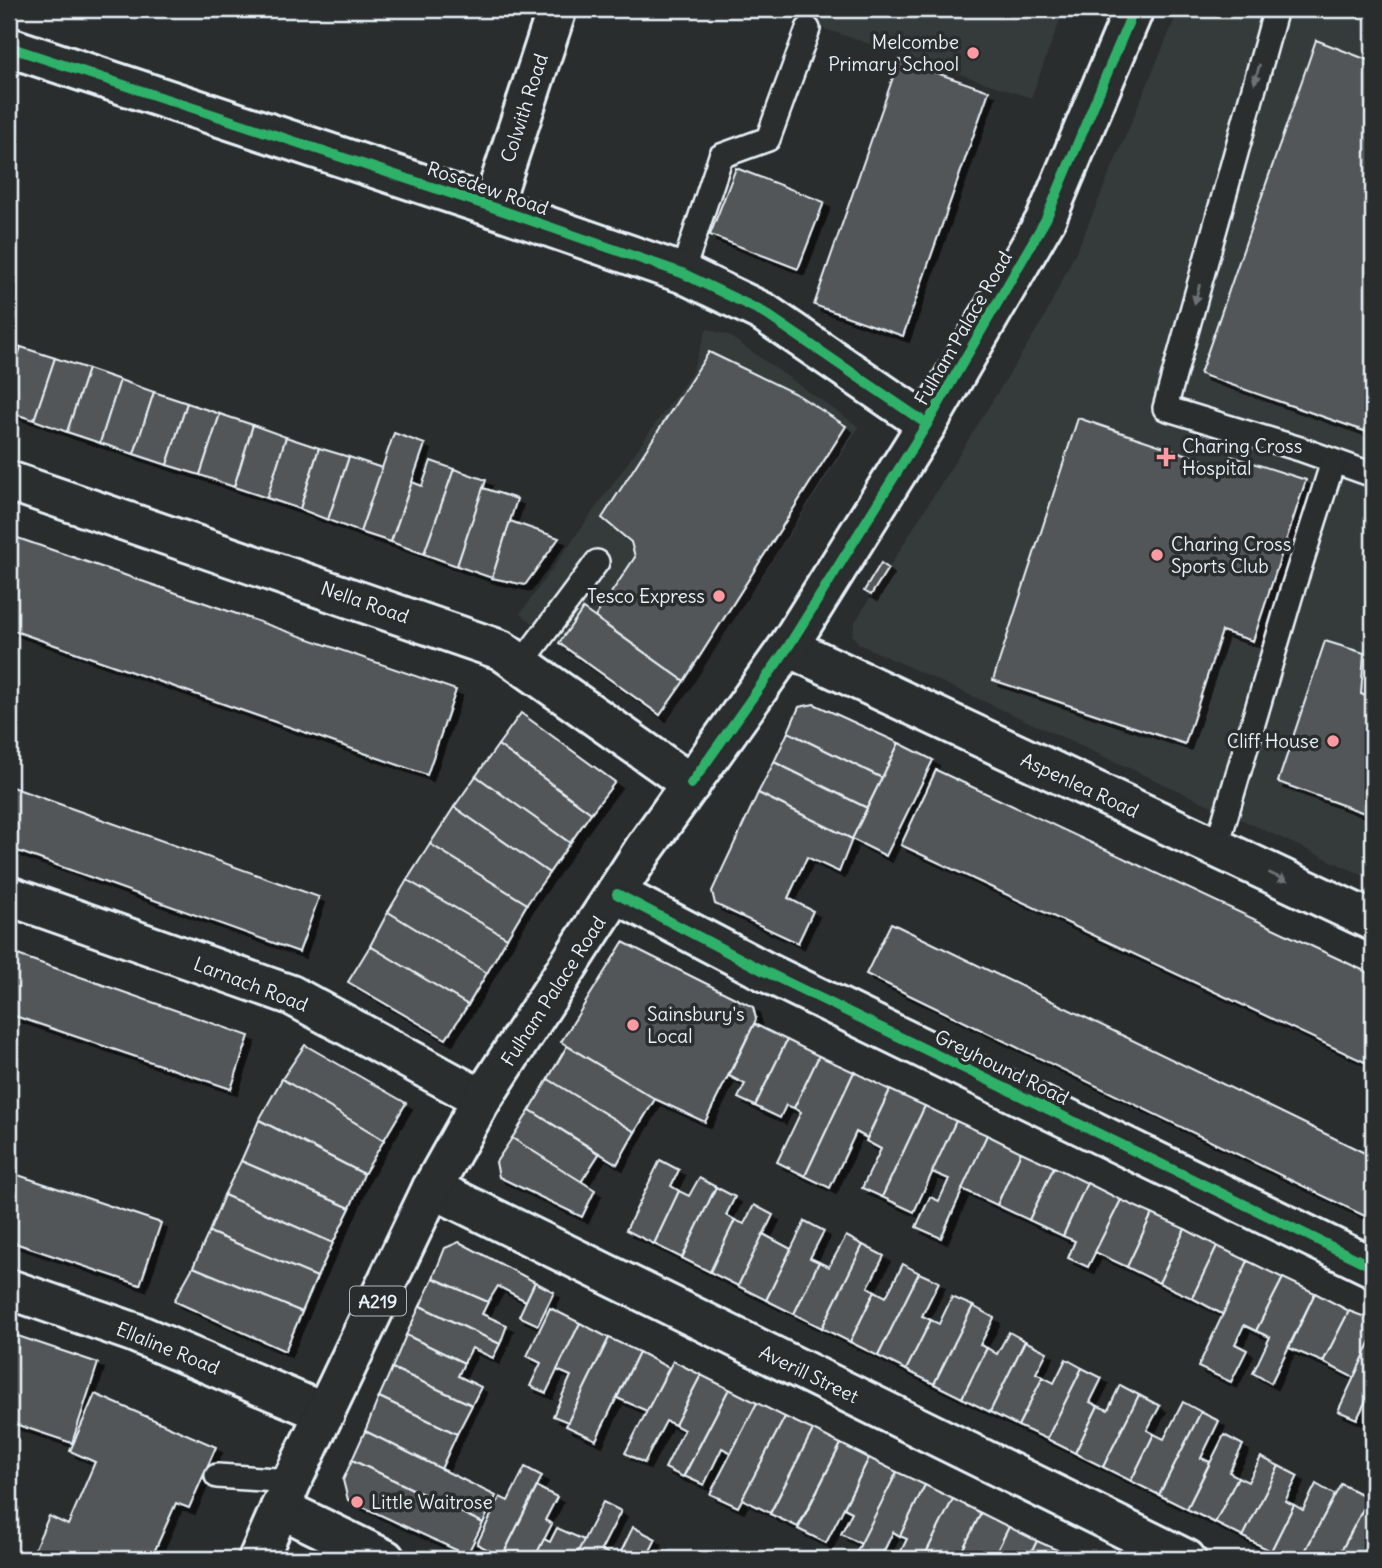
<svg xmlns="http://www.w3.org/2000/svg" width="1382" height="1568" viewBox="0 0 1382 1568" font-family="Delius,sans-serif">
  <defs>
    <filter id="shadow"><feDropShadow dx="6" dy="6" stdDeviation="0" flood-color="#0009"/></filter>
  </defs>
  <rect width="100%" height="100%" fill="#2a2d2e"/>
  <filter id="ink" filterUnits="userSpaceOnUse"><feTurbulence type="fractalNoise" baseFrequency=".0143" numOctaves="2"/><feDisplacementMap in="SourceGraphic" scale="14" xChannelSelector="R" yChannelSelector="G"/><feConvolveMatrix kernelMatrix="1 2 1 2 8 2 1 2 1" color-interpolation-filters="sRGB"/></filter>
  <g filter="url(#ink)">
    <g fill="#363a3b">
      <path d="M765,9H1064L1031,98Z"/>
      <path d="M1179,9H1373V880L859,644L852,635L855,622L1044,318L1083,237Z"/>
      <path d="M707,329L728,335L859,427L669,720L520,614L691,374Z"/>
    </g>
    <g fill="#535759" stroke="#e8f1f8" stroke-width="2" filter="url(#shadow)">
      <path d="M1316,40L1373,62V434L1200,374Z"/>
      <path d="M899,60L989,91L903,336L814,305Z"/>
      <path d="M736,168L824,202L798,269L710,235Z"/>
      <path d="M9,342L21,347L9,385Z"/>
      <path d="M21,347L55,358L34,420L9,412V385Z"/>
      <path d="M709,352L798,395L846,426L684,681L595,617L635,557L631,542L602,518Z"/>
      <path d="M55,358L88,369L67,432L34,420Z"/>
      <path d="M88,369L120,380L100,443L67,432Z"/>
      <path d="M120,380L154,392L134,454L100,443Z"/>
      <path d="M154,392L187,403L167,465L134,454Z"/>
      <path d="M187,403L220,414L200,475L167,465Z"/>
      <path d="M220,414L253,425L234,487L200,475Z"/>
      <path d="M1078,418L1227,468L1231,456L1306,480L1253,641L1222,631L1185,744L993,680Z"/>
      <path d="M253,425L286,437L267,498L234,487Z"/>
      <path d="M394,433L425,444L391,542L360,532Z"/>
      <path d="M286,437L319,448L300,509L267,498Z"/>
      <path d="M319,448L349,457L328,520L300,509Z"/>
      <path d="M349,457L382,468L360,532L328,520Z"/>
      <path d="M431,461L454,469L424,554L391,542L412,482L422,486Z"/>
      <path d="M454,469L486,480L457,566L424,554Z"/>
      <path d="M483,488L517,499L492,578L457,566Z"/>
      <path d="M510,521L559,538L525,585L492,578Z"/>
      <path d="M9,535L456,690L427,775L9,629Z"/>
      <path d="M881,563L888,568L871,595L864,591Z"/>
      <path d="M583,609L684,681L660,715L559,643Z"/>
      <path d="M1325,641L1364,653L1361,694L1373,699V816L1278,782Z"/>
      <path d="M814,704L899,743L882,778L788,732L799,707Z"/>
      <path d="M521,713L615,782L591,813L498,745Z"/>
      <path d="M788,732L882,778L867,808L774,762Z"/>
      <path d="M899,743L933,760L886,856L852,839Z"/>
      <path d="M498,745L591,813L570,843L476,776Z"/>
      <path d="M774,762L867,808L852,839L758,793Z"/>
      <path d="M936,770L1373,975V1066L901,845Z"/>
      <path d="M476,776L570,843L549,873L454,807Z"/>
      <path d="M9,786L319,897L299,952L9,848Z"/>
      <path d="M758,793L852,839L839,872L807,857L788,898L813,911L798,943L715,904L712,891Z"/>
      <path d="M454,807L549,873L527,904L430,844Z"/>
      <path d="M430,844L527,904L507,938L407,880Z"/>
      <path d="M407,880L507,938L487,973L388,912Z"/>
      <path d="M388,912L487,973L468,1005L370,946Z"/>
      <path d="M891,923L1373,1157V1220L866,974Z"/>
      <path d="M623,942L753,1007L756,1019L754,1024L705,1122L655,1099L561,1042Z"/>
      <path d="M370,946L468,1005L446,1039L348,982Z"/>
      <path d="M9,952L249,1036L231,1089L9,1014Z"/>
      <path d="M754,1024L787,1040L755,1106L738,1098L745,1084L729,1076Z"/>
      <path d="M787,1040L819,1056L794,1108L786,1105L780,1118L755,1106Z"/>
      <path d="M305,1045L406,1103L384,1140L282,1079Z"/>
      <path d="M567,1046L655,1099L635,1132L548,1079Z"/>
      <path d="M819,1056L854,1072L805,1176L777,1162L801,1112L794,1108Z"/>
      <path d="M854,1072L890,1090L867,1138L856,1132L830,1188L805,1176Z"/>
      <path d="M282,1079L384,1140L364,1174L259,1120Z"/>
      <path d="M548,1079L635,1132L617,1164L530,1110Z"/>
      <path d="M890,1090L925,1106L882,1197L862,1188L881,1149L866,1141Z"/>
      <path d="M925,1106L956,1121L914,1212L882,1197Z"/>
      <path d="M530,1110L599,1154L581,1182L512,1138Z"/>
      <path d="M259,1120L364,1174L350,1208L241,1161Z"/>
      <path d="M956,1121L987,1135L941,1238L916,1227L930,1197L939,1201L949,1179L932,1172Z"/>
      <path d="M987,1135L1021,1152L997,1205L962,1189Z"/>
      <path d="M512,1138L595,1190L582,1217L499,1177L496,1162Z"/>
      <path d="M1021,1152L1054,1167L1029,1220L997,1205Z"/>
      <path d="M660,1160L679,1170L671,1186L679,1191L654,1244L626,1230Z"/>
      <path d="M241,1161L350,1208L333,1243L224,1195Z"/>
      <path d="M1054,1167L1087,1183L1063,1236L1029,1220Z"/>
      <path d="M9,1172L161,1223L140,1285L9,1241Z"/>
      <path d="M699,1178L716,1187L682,1258L654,1244L679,1191L689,1196Z"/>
      <path d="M1087,1183L1121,1200L1088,1267L1068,1258L1075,1241L1063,1236Z"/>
      <path d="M716,1187L735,1197L726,1215L735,1220L710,1272L682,1258Z"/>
      <path d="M224,1195L333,1243L317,1277L209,1232Z"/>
      <path d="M1121,1200L1152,1214L1127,1267L1095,1252Z"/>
      <path d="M754,1205L773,1215L738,1286L710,1272L735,1220L744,1224Z"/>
      <path d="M1152,1214L1185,1229L1159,1283L1127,1267Z"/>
      <path d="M805,1221L824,1231L810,1258L819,1262L794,1314L766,1300Z"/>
      <path d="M1185,1229L1217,1246L1192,1298L1159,1283Z"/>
      <path d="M209,1232L317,1277L302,1312L193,1267Z"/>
      <path d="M763,1234L791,1249L766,1300L738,1286Z"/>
      <path d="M846,1236L863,1245L822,1328L794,1314L819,1262L829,1267Z"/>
      <path d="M459,1242L535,1282L526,1301L498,1286L488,1302L433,1278L445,1248Z"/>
      <path d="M863,1245L884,1256L868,1287L875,1291L850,1342L822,1328Z"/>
      <path d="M1217,1246L1248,1261L1224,1315L1192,1298Z"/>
      <path d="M1248,1261L1283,1278L1256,1331L1244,1325L1235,1344L1247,1350L1231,1382L1198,1367Z"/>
      <path d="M903,1264L919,1273L878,1356L850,1342L875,1291L886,1297Z"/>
      <path d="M193,1267L302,1312L285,1351L174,1301Z"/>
      <path d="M919,1273L939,1282L922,1316L931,1320L906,1370L878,1356Z"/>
      <path d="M433,1278L488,1302L482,1314L507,1325L500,1344L420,1306Z"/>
      <path d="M1283,1278L1315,1293L1271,1383L1253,1373L1270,1337L1256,1331Z"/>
      <path d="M535,1282L554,1292L538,1325L519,1316Z"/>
      <path d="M1315,1293L1349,1311L1323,1362L1289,1348Z"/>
      <path d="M952,1297L973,1306L934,1384L906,1370L931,1320L939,1324Z"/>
      <path d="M420,1306L500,1344L493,1358L472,1348L464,1363L406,1335Z"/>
      <path d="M973,1306L994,1318L980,1345L987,1348L962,1398L934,1384Z"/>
      <path d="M550,1308L580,1323L546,1393L530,1386L541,1363L527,1356Z"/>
      <path d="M1349,1311L1373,1320V1337L1354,1378L1323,1362Z"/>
      <path d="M580,1323L609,1338L568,1422L553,1416L571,1376L557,1370Z"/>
      <path d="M1009,1332L1025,1341L990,1412L962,1398L987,1348L997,1354Z"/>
      <path d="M9,1333L98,1363L72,1443L9,1422Z"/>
      <path d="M406,1335L464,1363L458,1376L481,1387L472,1405L392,1368Z"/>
      <path d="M1373,1337V1386L1357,1419L1338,1411Z"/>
      <path d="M609,1338L639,1352L596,1440L566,1426Z"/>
      <path d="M1025,1341L1047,1352L1036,1373L1043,1377L1018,1426L990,1412Z"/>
      <path d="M639,1352L669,1368L647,1411L617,1398Z"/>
      <path d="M1066,1359L1082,1368L1047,1439L1018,1426L1043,1377L1054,1383Z"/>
      <path d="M673,1361L701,1375L675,1425L666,1421L644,1463L625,1453Z"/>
      <path d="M392,1368L472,1405L457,1434L379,1397Z"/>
      <path d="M1082,1368L1102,1378L1090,1402L1098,1406L1075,1453L1047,1439Z"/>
      <path d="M701,1375L729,1389L683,1477L665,1468L684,1430L675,1425Z"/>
      <path d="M1120,1385L1139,1395L1103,1467L1075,1453L1098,1406L1108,1410Z"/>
      <path d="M729,1389L757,1403L731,1453L722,1448L704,1485L684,1476Z"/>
      <path d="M95,1394L216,1447L189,1508L176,1503L151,1559H30L49,1516L68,1525L95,1462L70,1451Z"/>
      <path d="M1139,1395L1160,1406L1147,1430L1154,1434L1131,1481L1103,1467Z"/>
      <path d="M379,1397L457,1434L441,1469L365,1431Z"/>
      <path d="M1183,1402L1201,1412L1159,1495L1131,1481L1154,1434L1164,1439Z"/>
      <path d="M757,1403L785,1417L738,1507L710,1494Z"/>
      <path d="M1201,1412L1219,1421L1201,1458L1210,1462L1187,1509L1159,1495Z"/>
      <path d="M785,1417L813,1430L770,1513L742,1499Z"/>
      <path d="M813,1430L841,1444L798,1527L770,1514Z"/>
      <path d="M365,1431L496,1496L483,1523L352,1460Z"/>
      <path d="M1224,1435L1243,1445L1229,1472L1238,1477L1215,1523L1187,1509Z"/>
      <path d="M841,1444L869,1458L826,1543L798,1529Z"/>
      <path d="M1261,1457L1279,1466L1243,1537L1215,1523L1238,1477L1248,1482Z"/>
      <path d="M869,1458L897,1472L861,1544L841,1534L852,1512L844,1508Z"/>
      <path d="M352,1460L483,1523L467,1555L348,1500L343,1480Z"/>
      <path d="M1279,1466L1298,1476L1285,1501L1294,1505L1271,1551L1243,1537Z"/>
      <path d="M525,1467L542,1476L502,1557L477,1544L500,1497L508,1501Z"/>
      <path d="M897,1472L925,1485L900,1536L893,1532L880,1559H853Z"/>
      <path d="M1316,1484L1335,1495L1301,1559H1288L1271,1551L1294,1505L1303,1510Z"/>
      <path d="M1341,1484L1369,1498L1350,1534L1337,1559H1301Z"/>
      <path d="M925,1485L953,1499L923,1559H897L907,1539L900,1536Z"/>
      <path d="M537,1487L557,1497L545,1520L552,1524L534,1559H507L502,1557Z"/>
      <path d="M1369,1498L1373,1500V1557L1372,1559H1337Z"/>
      <path d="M953,1499L981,1513L958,1559H923Z"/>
      <path d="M603,1502L621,1511L601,1550L611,1555L608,1559H574Z"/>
      <path d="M981,1513L1009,1527L993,1559H958Z"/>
      <path d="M633,1527L656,1539L646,1559H608L611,1555L618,1558Z"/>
      <path d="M1009,1527L1037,1541L1028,1559H993Z"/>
      <path d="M557,1528L584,1540L574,1559H534L544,1539L550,1542Z"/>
      <path d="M1037,1541L1066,1554L1063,1559H1028Z"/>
    </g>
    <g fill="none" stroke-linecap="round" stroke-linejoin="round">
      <defs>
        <g id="service">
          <path d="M1276,9L1165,408L1300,449L1373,475"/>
          <path d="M682,273L721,156L768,139L808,29"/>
          <path d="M521,664L597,562"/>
          <path d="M1216,849L1291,594L1333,462"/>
          <path d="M217,1476L292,1481"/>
        </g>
        <g id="minor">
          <path d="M9,47L492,207L682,273L763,312L927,424"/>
          <path d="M492,207L557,9"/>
          <path d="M9,481L501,650L691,784"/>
          <path d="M788,647L1373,921"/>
          <path d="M617,894L766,972L1373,1267"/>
          <path d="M9,896L291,995L482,1099"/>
          <path d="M432,1188L1186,1559"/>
          <path d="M9,1289L133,1332L325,1413"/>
          <path d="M280,1508L385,1559"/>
        </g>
        <path id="primary" d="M258,1559L292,1481L432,1188L482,1099L644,849L788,647L927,424L1046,219L1134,9"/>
      </defs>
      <use href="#service" stroke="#e8f1f8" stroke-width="28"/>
      <use href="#minor" stroke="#e8f1f8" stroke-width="44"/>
      <use href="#primary" stroke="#e8f1f8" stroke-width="44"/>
      <use href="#service" stroke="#2a2d2e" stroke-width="23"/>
      <use href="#minor" stroke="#2a2d2e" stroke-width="38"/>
      <use href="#primary" stroke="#2a2d2e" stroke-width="38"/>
      <defs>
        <g id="cycleway">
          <path d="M9,47L492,207L682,273L763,312L927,424"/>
          <path d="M691,784L788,647L927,424L1046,219L1134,9"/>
          <path d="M617,894L766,972L1373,1267"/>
        </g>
      </defs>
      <use href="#cycleway" stroke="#2a2d2e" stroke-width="15"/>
      <use href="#cycleway" stroke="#2db169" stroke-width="10"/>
    </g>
    <defs><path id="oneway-solid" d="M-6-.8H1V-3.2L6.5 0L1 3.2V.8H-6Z" transform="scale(1.75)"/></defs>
    <g fill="#6c7275">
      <use href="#oneway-solid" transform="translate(1257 74) rotate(105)"/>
      <use href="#oneway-solid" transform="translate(1197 294) rotate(105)"/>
      <use href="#oneway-solid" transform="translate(1278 877) rotate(25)"/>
    </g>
  </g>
  <g fill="#ff9aa2" stroke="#2a2d2e" stroke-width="2.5">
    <circle cx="973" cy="53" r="7"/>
    <path d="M1162.5 446.5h7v7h7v7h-7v7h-7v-7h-7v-7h7z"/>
    <circle cx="1157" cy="555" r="7"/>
    <circle cx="719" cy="596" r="7"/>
    <circle cx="1333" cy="741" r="7"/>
    <circle cx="633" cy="1025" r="7"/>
    <circle cx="357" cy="1502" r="7"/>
  </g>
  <g text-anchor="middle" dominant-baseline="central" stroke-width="7" stroke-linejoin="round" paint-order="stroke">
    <rect fill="#2a2d2e" stroke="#afb6bb" stroke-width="2" x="350" y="1286.5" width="56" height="29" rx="5"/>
    <g font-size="18" font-weight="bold" fill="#e8f1f8">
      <text x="378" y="1301">A219</text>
    </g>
    <g font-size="19" fill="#e8f1f8" stroke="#2a2d2e" text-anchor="start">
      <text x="959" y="42" text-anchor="end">Melcombe<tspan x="959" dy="22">Primary School</tspan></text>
      <text x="1182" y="446">Charing Cross<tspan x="1182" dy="22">Hospital</tspan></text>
      <text x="1171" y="544">Charing Cross<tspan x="1171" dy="22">Sports Club</tspan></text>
      <text x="705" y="596" text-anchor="end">Tesco Express</text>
      <text x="1319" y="741" text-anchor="end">Cliff House</text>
      <text x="647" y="1014">Sainsbury's<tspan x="647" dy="22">Local</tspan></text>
      <text x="371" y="1502">Little Waitrose</text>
    </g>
    <g font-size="19" fill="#e8f1f8" stroke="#2a2d2e">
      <text transform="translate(524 108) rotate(-72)">Colwith Road</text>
      <text transform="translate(488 188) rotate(19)">Rosedew Road</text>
      <text transform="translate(963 328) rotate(-60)">Fulham Palace Road</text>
      <text transform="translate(365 602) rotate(19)">Nella Road</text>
      <text transform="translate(1080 785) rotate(25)">Aspenlea Road</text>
      <text transform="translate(251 984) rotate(21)">Larnach Road</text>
      <text transform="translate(553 991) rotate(-57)">Fulham Palace Road</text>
      <text transform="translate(1002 1067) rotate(26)">Greyhound Road</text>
      <text transform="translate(168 1348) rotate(22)">Ellaline Road</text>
      <text transform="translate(809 1374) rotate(26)">Averill Street</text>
    </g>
  </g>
  <rect width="1382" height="1568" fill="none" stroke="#2a2d2e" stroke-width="35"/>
  <rect x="18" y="18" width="1347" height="1533" fill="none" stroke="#e8f1f8" stroke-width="2.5" filter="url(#ink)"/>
</svg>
